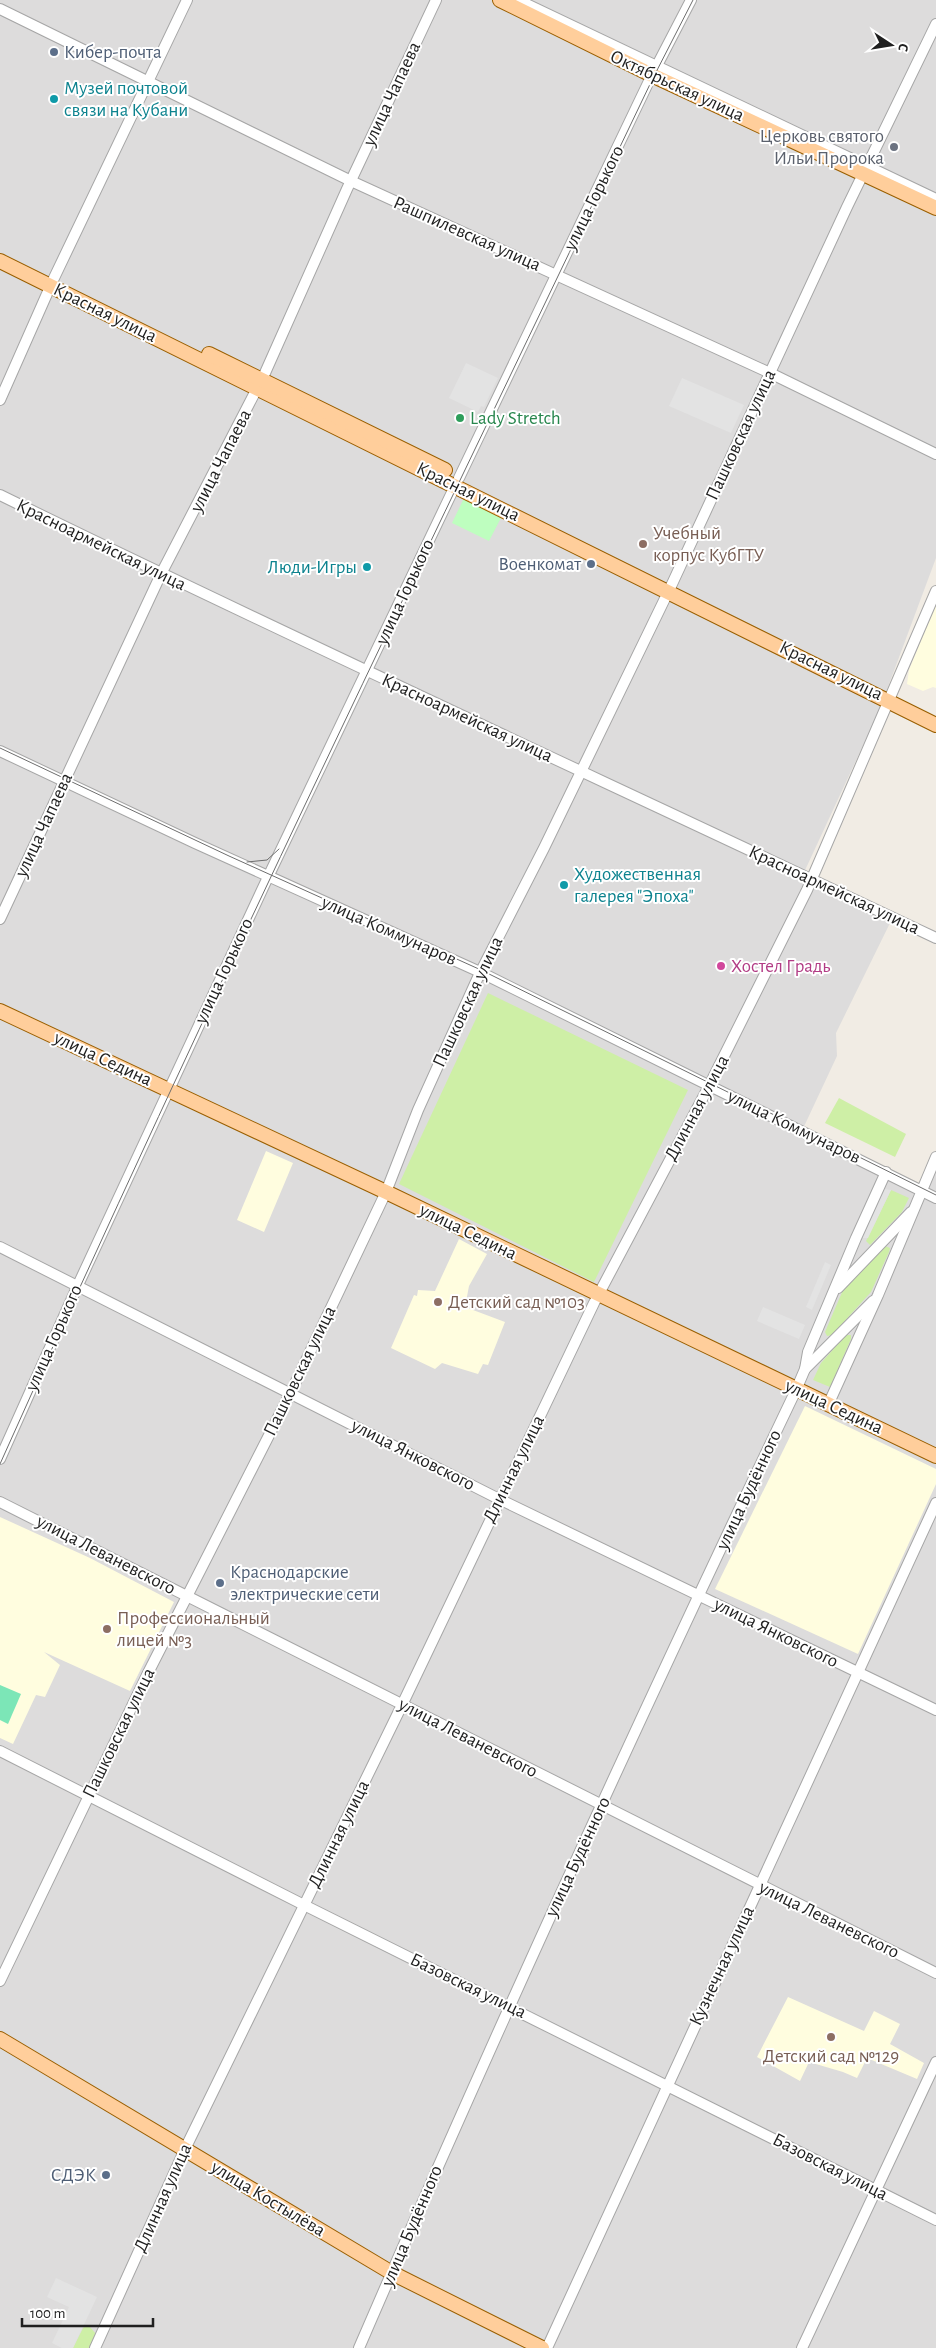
<svg xmlns="http://www.w3.org/2000/svg" width="936" height="2348" viewBox="0 0 936 2348" font-family="'Alegreya Sans',sans-serif">
  <rect width="100%" height="100%" fill="#f1ece4"/>
  <path fill="#dddcdc" d="M0,0H936V558L879,711L800,881L890,923L836,1033L837,1056L800,1135L923,1194L936,1164V2348H0Z"/>
  <g fill="#fffddf">
    <path d="M936,604V688L933,687L923,691L907,684L909,670Z"/>
    <path d="M266,1151L293,1163L264,1232L237,1220Z"/>
    <path d="M459,1239L487,1254L469,1286L465,1307L505,1322L488,1365L483,1364L478,1374L442,1363L435,1369L391,1348L414,1295L417,1296L418,1290L435,1291Z"/>
    <path d="M805,1406L936,1469V1484L858,1654L715,1589Z"/>
    <path d="M0,1517L90,1558L174,1602L130,1691L44,1652L60,1665L45,1697L36,1695L13,1744L0,1738Z"/>
    <path d="M788,1997L864,2031L874,2011L900,2024L890,2044L924,2063L917,2079L867,2058L857,2078L843,2072L809,2062L800,2081L757,2057Z"/>
  </g>
  <g fill="#ceefa6">
    <path d="M488,993L688,1090L594,1282L399,1184Z"/>
    <path d="M839,1098L906,1134L895,1157L825,1123Z"/>
    <path d="M891,1190L909,1198L902,1212L870,1245L866,1241Z"/>
    <path d="M885,1246L890,1248L889,1252L871,1292L832,1335L827,1336L825,1332L843,1290Z"/>
    <path d="M846,1335H851V1339L830,1387L813,1380L821,1363Z"/>
    <path d="M86,2326L90,2327L96,2334L91,2348H73L83,2328Z"/>
  </g>
  <path fill="#befebf" d="M464,498L502,516L489,541L452,523Z"/>
  <path fill="#7ce6b7" d="M0,1685L21,1694L8,1724L0,1720Z"/>
  <g fill="#e3e3e3">
    <path d="M466,363L498,378L484,407L481,406L478,412L449,398Z"/>
    <path d="M682,378L744,405L731,433L669,406Z"/>
    <path d="M884,1189L891,1190L868,1238H861Z"/>
    <path d="M825,1262L831,1265L812,1310L806,1307Z"/>
    <path d="M763,1307L805,1325L799,1339L757,1321Z"/>
    <path d="M56,2278L97,2297L73,2348H62L52,2343L69,2307L47,2297Z"/>
  </g>
  <g fill="none" stroke-linecap="round" stroke-linejoin="round">
    <defs>
      <g id="minor">
        <path d="M518,0L936,199"/>
        <path d="M0,9L351,181L770,373L936,454"/>
        <path d="M0,400L54,278L187,0"/>
        <path d="M459,478L650,79L691,0"/>
        <path d="M0,495C310,647 624,790 936,938"/>
        <path d="M0,751L195,843L480,972L936,1198"/>
        <path d="M0,919L161,574L265,373L347,189L436,0"/>
        <path d="M0,1247L499,1499L936,1710"/>
        <path d="M838,1288L911,1212"/>
        <path d="M805,1369L873,1301"/>
        <path d="M828,1405L878,1295L936,1157"/>
        <path d="M0,1459L78,1285L268,877L455,486"/>
        <path d="M0,1502L936,1973"/>
        <path d="M0,1751L304,1905L936,2220"/>
        <path d="M0,1981L147,1675L291,1392L386,1192L418,1110L479,975L544,848L672,584L847,207L936,24"/>
        <path d="M95,2348L185,2149L402,1705L594,1303L709,1086L807,890L936,591"/>
        <path d="M359,2348C498,2026 645,1706 796,1390L805,1369L808,1352L856,1238L886,1172"/>
        <path d="M547,2348L936,1503"/>
        <path d="M802,2348L936,2062"/>
      </g>
      <g id="major">
        <path d="M500,0L656,77L936,208"/>
        <path d="M0,261L936,725"/>
        <path d="M209,354L445,470"/>
        <path d="M0,1011L386,1192L936,1456"/>
        <path d="M0,2039L392,2273L542,2348"/>
      </g>
    </defs>
    <use href="#minor" stroke="#a6a6a6" stroke-width="12"/>
    <use href="#major" stroke="#9a5f00" stroke-width="16"/>
    <use href="#minor" stroke="#fff" stroke-width="10"/>
    <use href="#major" stroke="#ffce9b" stroke-width="14"/>
    <g stroke="#6d6d6d" stroke-width="1">
      <path d="M0,748L229,856L481,970L936,1195"/>
      <path d="M247,862L267,860L279,849"/>
      <path d="M0,1464C208,999 432,540 652,80L693,0"/>
    </g>
  </g>
  <g fill="#5c6f8a" stroke="#fff" stroke-width="2">
    <circle cx="54" cy="52" r="5"/>
    <circle cx="591" cy="564" r="5"/>
    <circle cx="220" cy="1583" r="5"/>
    <circle cx="106" cy="2175" r="5"/>
  </g>
  <g fill="#0f9aa8" stroke="#fff" stroke-width="2">
    <circle cx="54" cy="99" r="5"/>
    <circle cx="367" cy="567" r="5"/>
    <circle cx="564" cy="885" r="5"/>
  </g>
  <circle fill="#6b7280" stroke="#fff" stroke-width="2" cx="894" cy="147" r="5"/>
  <circle fill="#2e9e5b" stroke="#fff" stroke-width="2" cx="460" cy="418" r="5"/>
  <g fill="#8d6e63" stroke="#fff" stroke-width="2">
    <circle cx="643" cy="544" r="5"/>
    <circle cx="438" cy="1302" r="5"/>
    <circle cx="107" cy="1629" r="5"/>
    <circle cx="831" cy="2037" r="5"/>
  </g>
  <circle fill="#d1479c" stroke="#fff" stroke-width="2" cx="721" cy="966" r="5"/>
  <g text-anchor="middle" dominant-baseline="central" stroke-width="4" stroke-linejoin="round" paint-order="stroke">
    <g font-size="19" fill="#4e5e75" stroke="#fff" text-anchor="start">
      <text x="64" y="52">Кибер-почта</text>
      <text x="581" y="564" text-anchor="end">Военкомат</text>
      <text x="230" y="1572">Краснодарские<tspan x="230" dy="22">электрические сети</tspan></text>
      <text x="96" y="2175" text-anchor="end">СДЭК</text>
    </g>
    <g font-size="19" fill="#1f1f1f" stroke="#fff">
      <text transform="translate(677 86) rotate(25)">Октябрьская улица</text>
      <text transform="translate(392 94) rotate(-65)">улица Чапаева</text>
      <text transform="translate(594 198) rotate(-64)">улица Горького</text>
      <text transform="translate(467 234) rotate(24)">Рашпилевская улица</text>
      <text transform="translate(105 313) rotate(26)">Красная улица</text>
      <text transform="translate(741 435) rotate(-65)">Пашковская улица</text>
      <text transform="translate(221 461) rotate(-63)">улица Чапаева</text>
      <text transform="translate(468 492) rotate(26)">Красная улица</text>
      <text transform="translate(101 545) rotate(26)">Красноармейская улица</text>
      <text transform="translate(405 592) rotate(-65)">улица Горького</text>
      <text transform="translate(831 671) rotate(26)">Красная улица</text>
      <text transform="translate(467 718) rotate(25)">Красноармейская улица</text>
      <text transform="translate(44 825) rotate(-65)">улица Чапаева</text>
      <text transform="translate(834 890) rotate(25)">Красноармейская улица</text>
      <text transform="translate(389 931) rotate(24)">улица Коммунаров</text>
      <text transform="translate(224 971) rotate(-65)">улица Горького</text>
      <text transform="translate(468 1002) rotate(-65)">Пашковская улица</text>
      <text transform="translate(103 1059) rotate(25)">улица Седина</text>
      <text transform="translate(697 1108) rotate(-62)">Длинная улица</text>
      <text transform="translate(794 1127) rotate(26)">улица Коммунаров</text>
      <text transform="translate(468 1232) rotate(26)">улица Седина</text>
      <text transform="translate(54 1338) rotate(-66)">улица Горького</text>
      <text transform="translate(300 1371) rotate(-64)">Пашковская улица</text>
      <text transform="translate(834 1407) rotate(25)">улица Седина</text>
      <text transform="translate(413 1455) rotate(27)">улица Янковского</text>
      <text transform="translate(514 1469) rotate(-64)">Длинная улица</text>
      <text transform="translate(749 1490) rotate(-65)">улица Будённого</text>
      <text transform="translate(106 1555) rotate(27)">улица Леваневского</text>
      <text transform="translate(776 1633) rotate(26)">улица Янковского</text>
      <text transform="translate(119 1733) rotate(-64)">Пашковская улица</text>
      <text transform="translate(468 1738) rotate(27)">улица Леваневского</text>
      <text transform="translate(339 1834) rotate(-64)">Длинная улица</text>
      <text transform="translate(578 1857) rotate(-65)">улица Будённого</text>
      <text transform="translate(829 1920) rotate(26)">улица Леваневского</text>
      <text transform="translate(722 1966) rotate(-65)">Кузнечная улица</text>
      <text transform="translate(468 1986) rotate(26)">Базовская улица</text>
      <text transform="translate(830 2167) rotate(27)">Базовская улица</text>
      <text transform="translate(163 2198) rotate(-66)">Длинная улица</text>
      <text transform="translate(268 2199) rotate(31)">улица Костылёва</text>
      <text transform="translate(412 2226) rotate(-67)">улица Будённого</text>
    </g>
    <g font-size="19" fill="#0d838f" stroke="#fff" text-anchor="start">
      <text x="64" y="88">Музей почтовой<tspan x="64" dy="22">связи на Кубани</tspan></text>
      <text x="357" y="567" text-anchor="end">Люди-Игры</text>
      <text x="574" y="874">Художественная<tspan x="574" dy="22">галерея "Эпоха"</tspan></text>
    </g>
    <g font-size="19" fill="#5b616d" stroke="#fff" text-anchor="end">
      <text x="884" y="136">Церковь святого<tspan x="884" dy="22">Ильи Пророка</tspan></text>
    </g>
    <g font-size="19" fill="#27864d" stroke="#fff" text-anchor="start">
      <text x="470" y="418">Lady Stretch</text>
    </g>
    <g font-size="19" fill="#785e54" stroke="#fff" text-anchor="start">
      <text x="653" y="533">Учебный<tspan x="653" dy="22">корпус КубГТУ</tspan></text>
      <text x="448" y="1302">Детский сад №103</text>
      <text x="117" y="1618">Профессиональный<tspan x="117" dy="22">лицей №3</tspan></text>
      <text x="831" y="2056" text-anchor="middle">Детский сад №129</text>
    </g>
    <g font-size="19" fill="#b23c85" stroke="#fff" text-anchor="start">
      <text x="731" y="966">Хостел Градь</text>
    </g>
  </g>
  <g transform="translate(891 45) rotate(102)" stroke="#ffffff" stroke-width="4" paint-order="stroke">
  <path d="M0-4L9 19L0 12L-9 19Z" fill="#1f1f1f"/>
  <text y="-8" font-size="14" font-weight="bold" text-anchor="middle" fill="#1f1f1f">С</text>
  </g>
  <path d="M22 2318v8h131v-8" fill="none" stroke="#1f1f1f" stroke-width="2.5"/>
  <text x="30" y="2318" font-size="15" fill="#1f1f1f" stroke="#ffffff" stroke-width="4" paint-order="stroke">100 m</text>
</svg>
